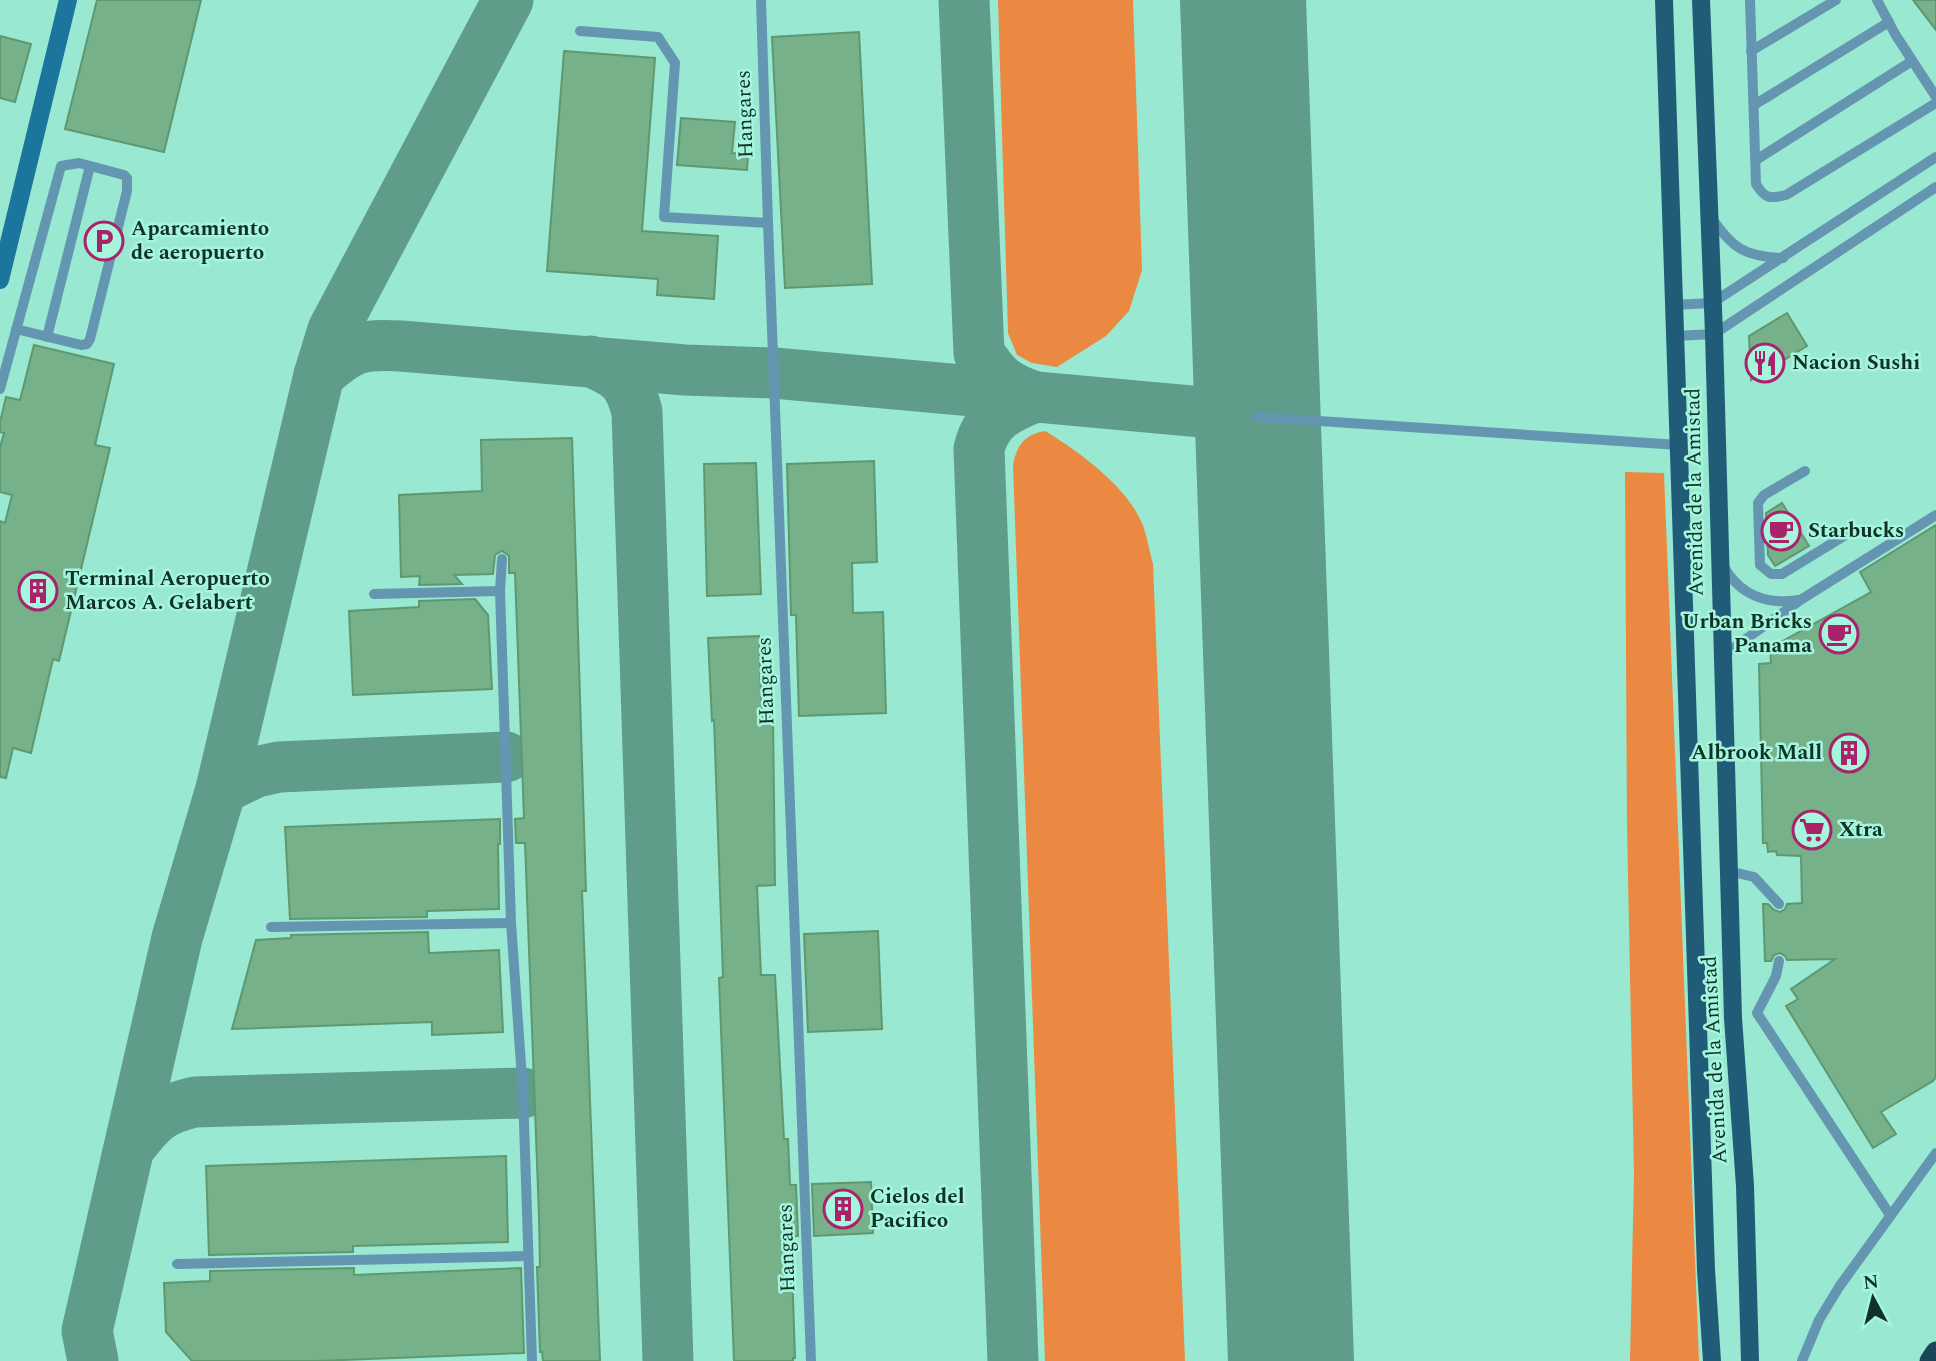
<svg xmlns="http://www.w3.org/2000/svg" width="1936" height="1361" viewBox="0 0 1936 1361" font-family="Spectral,serif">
  <rect width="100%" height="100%" fill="#99e8d1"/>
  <g fill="#eb8943">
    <path d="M998,0H1133L1142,270L1129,311L1106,336L1057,367L1032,363L1017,355L1008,333Z"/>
    <path d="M1045,431C1077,450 1125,485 1141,521C1147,534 1149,550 1153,564L1185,1361H1045L1013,465C1017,445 1024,435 1045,431Z"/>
    <path d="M1625,472L1664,473L1699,1361H1630L1634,1174L1627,827Z"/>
  </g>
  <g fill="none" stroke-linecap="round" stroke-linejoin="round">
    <g stroke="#609c8a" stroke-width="51">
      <path d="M964,0L979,353C996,379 1005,387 1035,397"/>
      <path d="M590,361C620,374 629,380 637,412L668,1361"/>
      <path d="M319,375C351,347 359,344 401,346L685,370L774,373L1257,417"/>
      <path d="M221,789L256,772L279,767L506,757"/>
      <path d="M131,1146C153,1118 160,1110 195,1102L523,1093"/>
      <path d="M93,1361L87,1331L177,938L221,789L319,375L333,330L508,0"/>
      <path d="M1013,1361L979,449C986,418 1007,408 1035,397"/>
    </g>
    <path stroke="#609c8a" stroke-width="126" d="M1243,0L1291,1361"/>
  </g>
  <g fill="#77b189" stroke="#5e9871" stroke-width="2">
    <path d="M97,0H201L164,152L65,129Z"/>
    <path d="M1913,0H1936V30Z"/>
    <path d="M859,32L872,284L785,288L772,37Z"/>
    <path d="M0,36L31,44L15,102L0,98Z"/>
    <path d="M564,51L655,58L642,231L718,236L714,299L657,295L658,279L547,271Z"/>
    <path d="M681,118L735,122L732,153L748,154L747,170L677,165Z"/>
    <path d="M1787,313L1807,346L1751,380L1749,336Z"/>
    <path d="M34,345L114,364L95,445L110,448L59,661L53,659L31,753L13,748L6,778L0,777V521L5,523L12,495L0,492V447L4,433L0,432V422L6,397L20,400Z"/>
    <path d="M572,438L586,891H582L600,1361H543L542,1352H540L537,1267H540L539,1216L525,843H516L515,819L524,818L515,573H509V556L502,551L495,555L493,574L454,575L462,584L419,585L420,576L401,577L399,495L482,491L481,440Z"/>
    <path d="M874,461L877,562L852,563L853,613L883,612L886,713L799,716L796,615H791L787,464Z"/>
    <path d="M756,463L761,594L707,596L704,464Z"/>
    <path d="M1782,503L1809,546L1775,566L1768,555L1766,513Z"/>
    <path d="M1936,525V1077L1933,1081L1881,1112L1896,1134L1873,1148L1786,1006L1798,999L1791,989L1835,959L1787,960L1785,956L1780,953L1774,955L1771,961H1765L1763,904H1768L1774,910L1780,912L1785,909L1787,904L1802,903L1801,856L1777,855L1776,851L1768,852L1767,843H1763L1759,664L1771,663L1770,648L1871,592L1860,572Z"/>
    <path d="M475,599L488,615L492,689L353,695L349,611L419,607V601Z"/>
    <path d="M759,636L762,717H773L775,885L757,886L761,975H775L784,1139H788L790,1185H796L798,1236L791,1237L795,1358H793V1361H734L719,978L723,977L714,720L712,721L708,638Z"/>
    <path d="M500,819V844H498L499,909L427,911V917L290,919L285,827Z"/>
    <path d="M878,931L882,1029L808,1032L804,934Z"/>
    <path d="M428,932L429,953L499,950L503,1032L432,1035V1022L232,1029L256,940L291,938V935Z"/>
    <path d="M506,1156L508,1242L353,1246V1252L209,1255L206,1166Z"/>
    <path d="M871,1182L873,1233L814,1236L812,1184Z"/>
    <path d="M354,1268V1275L521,1268L524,1353L317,1361H192L166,1332L164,1283L210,1281V1271Z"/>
  </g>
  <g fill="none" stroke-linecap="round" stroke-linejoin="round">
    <g stroke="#6496b1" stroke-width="10">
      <path d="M761,0L768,223L811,1361"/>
      <path d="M1750,0L1756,184C1765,199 1770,199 1786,195L1936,103"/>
      <path d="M1877,0L1895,34L1936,97"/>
      <path d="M580,31L658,37L675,63L664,217L768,223"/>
      <path d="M1751,51L1836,0"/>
      <path d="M1754,105L1889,22"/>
      <path d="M1756,160L1912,61"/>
      <path d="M1711,217C1732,248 1745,257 1783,258"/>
      <path d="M1674,305L1712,303L1936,157"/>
      <path d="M1675,336L1714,334L1936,187"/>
      <path d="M47,337L90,166"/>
      <path d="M0,389L61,166L79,163L124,175L127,178V191L90,339L87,344L81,345L16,329"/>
      <path d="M1257,417L1679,445"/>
      <path d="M1805,471L1764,495L1758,503L1760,565L1771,574H1782L1844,536"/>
      <path d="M502,559L500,591L511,923L523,1093L532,1361"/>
      <path d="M1724,567C1740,595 1767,605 1799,600"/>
      <path d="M374,594L500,591"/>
      <path d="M1722,656L1802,599L1936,515"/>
      <path d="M1729,871L1754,877L1779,904"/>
      <path d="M271,927L511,923"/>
      <path d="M1779,961L1776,976L1757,1013L1890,1215"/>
      <path d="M177,1264L528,1256"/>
      <path d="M1802,1361L1819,1320L1839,1287L1936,1153"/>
    </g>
    <path stroke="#1c759d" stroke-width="18" d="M0,280L68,0"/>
    <g stroke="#205b78" stroke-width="18">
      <path d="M1664,0L1706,1270L1712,1361"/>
      <path d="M1701,0L1714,334L1733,1018L1745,1186L1750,1361"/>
    </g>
    <path stroke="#1a455a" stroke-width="21" d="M1930,1361L1936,1352"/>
  </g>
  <defs>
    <symbol id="parking-ring" viewBox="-11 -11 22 22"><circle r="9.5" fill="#a6f6de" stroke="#a9226a" stroke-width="1.5"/><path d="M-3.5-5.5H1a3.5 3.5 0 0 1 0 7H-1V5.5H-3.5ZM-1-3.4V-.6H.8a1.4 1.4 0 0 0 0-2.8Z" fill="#a9226a"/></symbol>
    <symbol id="restaurant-ring" viewBox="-11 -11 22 22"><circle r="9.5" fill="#a6f6de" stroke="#a9226a" stroke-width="1.5"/><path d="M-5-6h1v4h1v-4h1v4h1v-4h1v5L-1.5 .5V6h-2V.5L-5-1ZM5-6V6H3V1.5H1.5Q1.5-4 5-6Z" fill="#a9226a"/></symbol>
    <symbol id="cafe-ring" viewBox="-11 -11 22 22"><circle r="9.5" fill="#a6f6de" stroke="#a9226a" stroke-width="1.5"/><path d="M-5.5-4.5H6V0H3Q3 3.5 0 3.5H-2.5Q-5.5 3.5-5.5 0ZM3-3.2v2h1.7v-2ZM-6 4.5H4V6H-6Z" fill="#a9226a"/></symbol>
    <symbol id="building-ring" viewBox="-11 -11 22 22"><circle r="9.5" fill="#a6f6de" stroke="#a9226a" stroke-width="1.5"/><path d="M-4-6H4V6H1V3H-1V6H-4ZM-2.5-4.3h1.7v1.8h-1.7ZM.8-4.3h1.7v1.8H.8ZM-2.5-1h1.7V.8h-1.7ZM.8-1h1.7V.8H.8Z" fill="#a9226a"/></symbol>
    <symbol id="supermarket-ring" viewBox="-11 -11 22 22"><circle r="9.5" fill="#a6f6de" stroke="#a9226a" stroke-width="1.5"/><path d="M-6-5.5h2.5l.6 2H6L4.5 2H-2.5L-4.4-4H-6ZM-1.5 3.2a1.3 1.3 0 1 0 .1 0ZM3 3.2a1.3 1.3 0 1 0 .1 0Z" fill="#a9226a"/></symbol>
  </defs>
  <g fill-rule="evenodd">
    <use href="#parking-ring" x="82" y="219" width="44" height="44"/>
    <use href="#restaurant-ring" x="1743" y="341" width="44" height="44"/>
    <use href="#cafe-ring" x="1759" y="509" width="44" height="44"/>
    <use href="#building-ring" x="16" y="569" width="44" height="44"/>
    <use href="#cafe-ring" x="1817" y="612" width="44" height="44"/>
    <use href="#building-ring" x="1827" y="731" width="44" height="44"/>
    <use href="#supermarket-ring" x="1790" y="808" width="44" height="44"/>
    <use href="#building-ring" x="821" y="1187" width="44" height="44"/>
  </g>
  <g text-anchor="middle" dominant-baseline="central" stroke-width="5" stroke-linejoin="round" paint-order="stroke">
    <g font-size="21" fill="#103229" stroke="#a6f6de">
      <text transform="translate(745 114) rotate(-92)">Hangares</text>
      <text transform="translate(1695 492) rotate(-91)">Avenida de la Amistad</text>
      <text transform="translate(766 681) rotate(-92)">Hangares</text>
      <text transform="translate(1715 1060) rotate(-93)">Avenida de la Amistad</text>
      <text transform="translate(787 1248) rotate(-92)">Hangares</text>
    </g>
    <g font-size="21" font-weight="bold" fill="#103229" stroke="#a6f6de" text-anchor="start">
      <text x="131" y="229">Aparcamiento<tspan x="131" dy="24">de aeropuerto</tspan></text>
      <text x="1792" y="363">Nacion Sushi</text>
      <text x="1808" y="531">Starbucks</text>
      <text x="65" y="579">Terminal Aeropuerto<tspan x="65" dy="24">Marcos A. Gelabert</tspan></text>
      <text x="1812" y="622" text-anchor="end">Urban Bricks<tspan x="1812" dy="24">Panama</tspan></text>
      <text x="1822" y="753" text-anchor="end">Albrook Mall</text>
      <text x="1839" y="830">Xtra</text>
      <text x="870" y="1197">Cielos del<tspan x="870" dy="24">Pacifico</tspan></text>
    </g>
  </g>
  <g transform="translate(1873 1298) rotate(353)" stroke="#a6f6de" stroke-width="5" paint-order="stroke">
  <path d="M0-5L12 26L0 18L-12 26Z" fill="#103229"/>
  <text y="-10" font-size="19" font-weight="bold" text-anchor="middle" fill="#103229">N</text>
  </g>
</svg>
